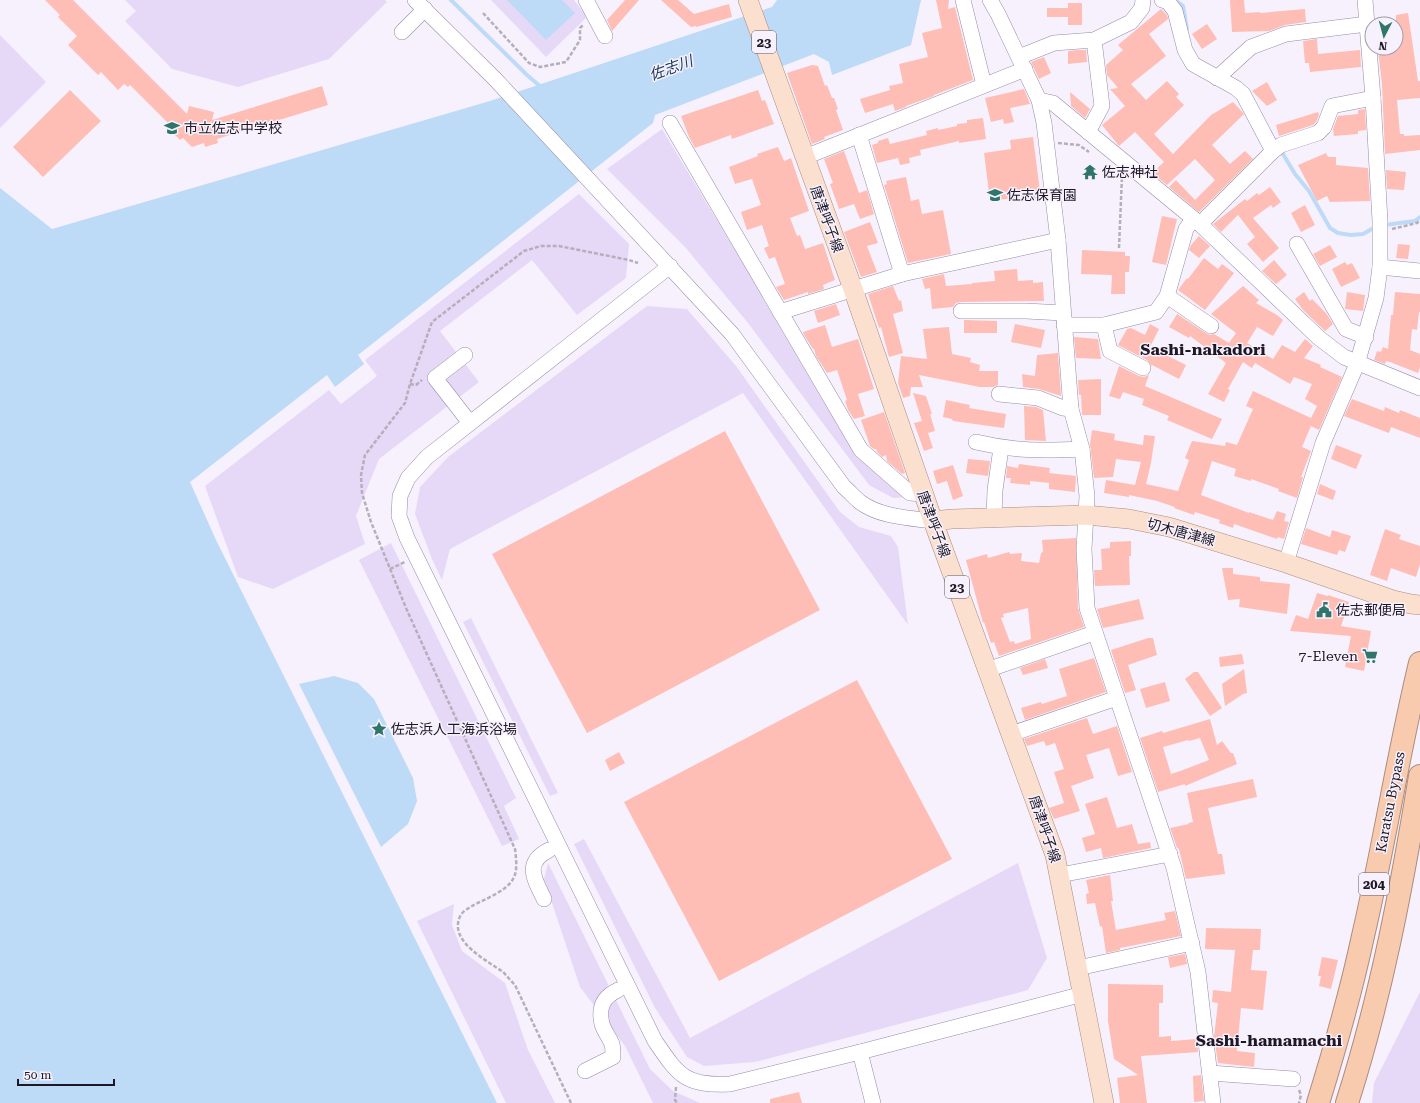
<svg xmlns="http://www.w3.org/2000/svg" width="1420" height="1103" viewBox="0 0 1420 1103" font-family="'Roboto Serif','Noto Sans JP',serif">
  <rect width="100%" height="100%" fill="#f7f1fe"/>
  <g fill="#e6d9f7">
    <path d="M125,0H385L387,2L329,59L238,87L172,69L125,21L136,11Z"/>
    <path d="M491,0H574L587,17L546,57Z"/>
    <path d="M0,35L46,82L0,128Z"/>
    <path d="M662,129L859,456L911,497L893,498L869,485L748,323L685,247L607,169Z"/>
    <path d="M579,194L629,244L626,278L577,315L532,260L440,331L479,382L379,459L356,516L365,544L273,589L238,577L205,486L329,390L341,404L377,376L365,360Z"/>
    <path d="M647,306L687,309L736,366L840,512L859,527L891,536L898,547L908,625L743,393L450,549L442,580L432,559L415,514L420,487L448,457Z"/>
    <path d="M391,543L516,798L504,806L519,839L502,846L359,560Z"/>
    <path d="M471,618L558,793L550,796L463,622Z"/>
    <path d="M584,839L690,1038L1018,863L1047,958L1028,990L755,1062L704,1066L687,1057L655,1008L574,844Z"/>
    <path d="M548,863L650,1069L673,1091L700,1103H653L625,1046L580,987L544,879Z"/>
    <path d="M454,904L452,925L462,951L505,983L528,1050L555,1103H506L417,921Z"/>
    <path d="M1420,992V1103H1372L1374,1083Z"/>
  </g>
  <g fill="#bddaf6">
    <path d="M507,0H562L575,13L546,40Z"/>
    <path d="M777,0H921L911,45L832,75L829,62L814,54L655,115L653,123L358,355L364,364L335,387L327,375L190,482L216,540L497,1103H0V188L52,229L490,101L772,7Z"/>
    <path d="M334,676L358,683L374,699L413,778L417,801L408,824L381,847L299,684Z"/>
  </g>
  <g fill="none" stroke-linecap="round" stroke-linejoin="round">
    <g stroke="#bddaf6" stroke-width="4">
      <path d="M451,0L527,75L541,87"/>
      <path d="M1175,0L1183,6L1187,29"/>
      <path d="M1280,149L1295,174L1309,191L1330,228L1338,233L1351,235L1363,234L1377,226L1415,221L1420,217"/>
    </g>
  </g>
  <g fill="#febeb5" fill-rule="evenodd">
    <path d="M45,0H73L187,114L189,106L214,112L212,120L322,86L328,105L217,139L218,143L205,147L204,143L192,147L183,138L180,140L171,131L174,129L130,85L128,87L124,84L118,90L101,72L98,75L68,45L77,36L58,17L60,15Z"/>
    <path d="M625,0H639L612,31L607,20Z"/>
    <path d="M661,0H678L694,14L729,4L732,17L696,27V26L691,27Z"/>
    <path d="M936,0H949L948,9L955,7L973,80L934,95V96L906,106V107L895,111L893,104L865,113L860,99L890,90L889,86L903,83L899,64L928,57L922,33L942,28Z"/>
    <path d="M1230,0H1244L1245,13L1260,12V13L1305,9L1306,22L1285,25L1269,31L1232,32Z"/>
    <path d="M1068,3H1082V25H1068V17H1047V8H1068Z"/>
    <path d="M1161,9L1167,15L1168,19L1149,34L1166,56L1131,84L1146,100L1167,81L1179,94L1176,97L1184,105L1154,134L1173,154L1211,115L1233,102L1244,114L1212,145L1230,164L1245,151L1253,159L1199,212L1169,187L1176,180L1195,200L1215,180L1195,159L1167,185L1152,173L1164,162L1135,132L1119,146L1102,125L1125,106L1110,89L1118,88L1107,75L1106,65L1123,50L1118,45Z"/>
    <path d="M1408,13L1418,81H1420V98L1397,100L1400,134H1404V136L1420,135V150L1385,154L1382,84L1378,50L1396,48V15Z"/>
    <path d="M1207,24L1217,39L1202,49L1192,34Z"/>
    <path d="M1317,39L1318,54L1360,50L1361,67L1310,72L1309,63H1305L1303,41Z"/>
    <path d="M1078,50H1086L1087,62L1068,64V51Z"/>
    <path d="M1044,57L1051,73L1039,79L1031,62Z"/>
    <path d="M812,65L818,66L825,86L827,85L832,98H834L838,109L836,110L843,130L824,137L825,139L812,144L787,73Z"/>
    <path d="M1267,82L1277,100L1267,106L1252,91Z"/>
    <path d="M1024,89L1030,104L1010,108L1014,122L1004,124L1003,119L991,122L985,98Z"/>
    <path d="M70,90L101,121L43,177L13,147Z"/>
    <path d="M758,90L762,101L765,100L774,124L732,139L731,135L695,148L689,137L681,116Z"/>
    <path d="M1070,92L1090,109L1085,118L1071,106Z"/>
    <path d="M1365,109L1366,130L1358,131V134L1334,136L1333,129L1338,116L1358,114V110Z"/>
    <path d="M1318,112L1319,115L1316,122L1313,125L1279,136L1276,125Z"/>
    <path d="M983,118L986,139L959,143V141L920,150L921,155L909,158L910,163L900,165L898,158L877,163L872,145L878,143V141L888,138L890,144L927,135L926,131L938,128V130L957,126V124L967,123V120Z"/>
    <path d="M1033,137L1041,199L1022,201L1021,197L990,201L984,153L1011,149L1010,140Z"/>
    <path d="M778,147L784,161L791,158L809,211L790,218L797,236L800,235L805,249L823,243L835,280L823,285L824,289L808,294V292L784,300L776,287L785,284L775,257L769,259L764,248L769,246L762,225L747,230L741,212L761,205L752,179L735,184L729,167L758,156L757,154Z"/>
    <path d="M844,151L859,193L867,190L874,214L860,219L854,204L839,209L830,184L833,183L824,159Z"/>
    <path d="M1326,153L1328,157H1336V165L1368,168L1370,201L1330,202L1327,196L1317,201L1298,165Z"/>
    <path d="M1386,170L1406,172L1404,190L1387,189Z"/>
    <path d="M906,177L911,201L919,199L922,214L943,210L951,254L908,263L884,185L887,184L886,181Z"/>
    <path d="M1270,187L1281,202L1273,208L1271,205L1253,218L1279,248L1263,262L1247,244L1255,237L1238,215L1221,232L1213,224L1245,199L1247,201L1257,193L1259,195Z"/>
    <path d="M1305,205L1315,225L1301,232L1291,213Z"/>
    <path d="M1162,216L1177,219L1166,265L1152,262Z"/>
    <path d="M870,222L878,243L867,246L877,272L861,277L844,232Z"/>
    <path d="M1199,236L1210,246L1199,258L1189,250L1191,245Z"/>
    <path d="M1398,244L1410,245L1408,259L1396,258Z"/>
    <path d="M1330,245L1337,257L1320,266L1313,254Z"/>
    <path d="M1082,250L1125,252V256H1130L1129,272H1125V294H1111L1112,275L1081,274Z"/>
    <path d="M1204,258L1218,269L1222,264L1234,273L1205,310L1178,290L1187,278L1188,279Z"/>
    <path d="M1274,260L1287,275L1276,284L1262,271Z"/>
    <path d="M1345,262L1347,265L1352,263L1360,278L1341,287L1332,269Z"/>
    <path d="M1017,269L1018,281L1033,280V283L1043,282L1044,301L961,302L956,303L953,307L932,309L930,288L925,289L922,279L944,274L946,286L972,284V283L995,281L994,271Z"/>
    <path d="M893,286L899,301L901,300L903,311L893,314L903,353L889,357L881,327L879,328L868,294Z"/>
    <path d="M1243,286L1259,300L1256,303L1277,315L1283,320L1273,336L1257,327L1247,343L1273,359L1282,345L1295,352L1305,339L1313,346L1304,358L1321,365L1320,367L1342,377L1319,430L1311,426L1302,447L1311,451L1301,477H1303L1297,498L1278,491L1279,489L1251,479V481L1234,476L1236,469L1212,461L1201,495L1249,513V512L1273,520L1277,511L1286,514L1284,521L1289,522L1284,539L1278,537L1277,539L1234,524L1233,528L1219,523L1220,520L1195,512L1194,515L1174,508L1175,507L1157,501L1129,495V497L1104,493L1106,480L1135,485L1141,462L1116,459L1113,477L1094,478L1090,444L1092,430L1115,434L1114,440L1143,445L1144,435L1155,436L1151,463L1146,484L1178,491L1189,460L1185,458L1192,441L1225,446L1226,442L1237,445L1253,409L1246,406L1253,391L1311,418L1317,406L1305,399L1312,384L1294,377L1290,384L1255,363L1252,368L1243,362L1228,389L1230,390L1224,402L1208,394L1226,363L1190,336L1189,338L1169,327L1177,314L1206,333L1210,335L1214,334L1229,343L1236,333L1211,314Z"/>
    <path d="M1304,292L1310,301L1312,299L1326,313L1333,324L1325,331L1303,310L1295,299Z"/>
    <path d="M1347,292L1365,295L1363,311L1345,309Z"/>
    <path d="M1395,292L1420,294V312H1419L1417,330L1412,329L1410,350L1420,354V367L1418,373L1390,362L1386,361L1385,364L1374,360L1377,351L1381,352L1383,347L1388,349L1391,315H1393Z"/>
    <path d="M836,304L840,315L818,323L814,311Z"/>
    <path d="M964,320L997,321V333H964Z"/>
    <path d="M1015,324L1045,330L1041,348L1011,342Z"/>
    <path d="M1150,324L1159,329L1150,347L1186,365L1179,379L1152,365V366L1147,360L1118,345L1127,329L1131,328L1145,335Z"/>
    <path d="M825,325L832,347L858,339L874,389L858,394L865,416L854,419L848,410L845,401L847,400L837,370L827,373L816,356L814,349H813L804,335L803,332Z"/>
    <path d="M949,327L952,354L971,358L970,362L980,365L979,371H998V385L993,387H980L919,375L923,387H911L910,396L903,398L898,383L901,356L927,359L923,329Z"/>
    <path d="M1074,337L1098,339L1101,359L1076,358Z"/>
    <path d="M1058,353L1061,396L1039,389L1023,387L1022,374L1035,376L1037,355Z"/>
    <path d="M1119,366L1139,376L1144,377L1149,375L1145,386L1222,419L1212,439L1167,420L1169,416L1142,405L1144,399L1123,392L1120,399L1109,396Z"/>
    <path d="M1101,379V415H1082L1081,395H1079L1078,380Z"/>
    <path d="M913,393L926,396L932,414H930L935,431L928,433L933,448L924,451L914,423L922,421Z"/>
    <path d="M1352,399L1384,411L1385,407L1399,413L1400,410L1420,418V438L1391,427L1389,433L1344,416Z"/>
    <path d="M946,400L970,405L969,408L1006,414L1004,428L953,421L952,419L943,417Z"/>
    <path d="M1024,406L1036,407L1043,410L1046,441L1025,440Z"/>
    <path d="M884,412L905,473L902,474L887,461L886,455L882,457L877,452L876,449H874L870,446L861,420Z"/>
    <path d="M725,431L820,610L587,733L492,554Z"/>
    <path d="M1336,445L1362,455L1356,469L1331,459Z"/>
    <path d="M968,459L990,461L988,476L966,473Z"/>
    <path d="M1019,464L1050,468L1049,473L1076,476L1075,492L1049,489V483L1030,481V485L1010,483L1011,478H1006L1007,466L1018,468Z"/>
    <path d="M953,465L963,496L953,500L947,481L937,484L933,471Z"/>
    <path d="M1320,484L1336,491L1333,500L1317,494Z"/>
    <path d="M1306,528L1330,537L1332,530L1351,536L1345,552L1339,550L1337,555L1301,544Z"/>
    <path d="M1385,529L1401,535L1399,539L1420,546V564L1416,577L1391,568L1387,581L1370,575Z"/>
    <path d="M1076,538L1078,608L1084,627L999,656L994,642L991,643L984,622L983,623L966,560L987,554L988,558L1009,552L1010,554L1022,553L1021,561L1039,563L1041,553L1043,552L1042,540ZM1028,608L1031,639L1015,644L1014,641L1010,642L1001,618L1004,617L1003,614Z"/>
    <path d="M1131,541V556H1129L1130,585L1095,586L1094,570H1102L1101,549L1110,548V542Z"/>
    <path d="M1222,568H1233V574L1260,577V581L1290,584L1287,614L1239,607L1240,599L1228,600Z"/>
    <path d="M1317,593L1328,596V595L1349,602L1341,626L1371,631L1364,671L1345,667L1351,636L1290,631L1296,615L1308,619Z"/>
    <path d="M1139,599L1144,619L1103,628L1097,609Z"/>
    <path d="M1148,638H1153L1157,655L1128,665L1136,690L1125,693L1111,650Z"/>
    <path d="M1242,654L1244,664L1220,667L1219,657Z"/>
    <path d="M1094,658L1106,692L1025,720L1021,708L1041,702L1042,704L1067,696L1059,669Z"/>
    <path d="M1045,659L1048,668L1023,675L1020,668Z"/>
    <path d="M1244,669L1247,693L1243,694L1225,706L1222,684Z"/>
    <path d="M1194,672H1198L1222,708L1210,716L1185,679Z"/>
    <path d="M857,680L952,859L719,981L624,802Z"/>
    <path d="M1165,682L1170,701L1146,708L1140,689Z"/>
    <path d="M1087,718L1093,734L1117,726L1132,772L1118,776L1109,748L1086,755L1094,778L1071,786L1080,811L1054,819L1049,808L1064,803L1054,772L1064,769L1055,743L1046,746L1044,741L1027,746L1024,739Z"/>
    <path d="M1210,719L1217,745L1222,741L1231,753H1233L1237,764L1185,786V784L1158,792L1140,738L1162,731L1163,733ZM1200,738L1209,760L1183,770L1171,774L1163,747L1188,740L1189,741Z"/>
    <path d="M619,752L625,763L610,771L605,760Z"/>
    <path d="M1253,779L1257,797L1208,808L1218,854H1222L1225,874L1186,879L1179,849L1177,848L1170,828L1189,824L1188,823L1193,822L1187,793Z"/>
    <path d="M1107,797L1117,828L1132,824L1138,844L1150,842L1151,848L1103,858L1101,848L1086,852L1082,838L1095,834L1085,804Z"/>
    <path d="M1110,875L1113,901H1111L1116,930L1166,920L1164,913L1175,911L1181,936L1120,948V950L1106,953L1102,926L1100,927L1095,903L1087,904L1086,894L1089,893L1086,880Z"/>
    <path d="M1206,928L1261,929L1260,950H1253L1251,970L1267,971L1263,1010L1241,1008L1237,1051L1255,1053L1254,1067L1218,1063L1214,1037L1218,1003L1212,1002L1213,990L1231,992L1235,950L1205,949Z"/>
    <path d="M1185,954L1187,964L1170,968L1168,957Z"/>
    <path d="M1322,957L1338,960L1331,989L1319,986L1321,976H1318Z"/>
    <path d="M1108,984L1163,985V1003H1159V1037L1171,1036V1041L1197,1039L1198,1052L1141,1056L1147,1103H1120L1117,1078L1138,1075L1114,1059L1108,1021Z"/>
    <path d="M1201,1075L1204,1101L1194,1102L1193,1076Z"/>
    <path d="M799,1092L802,1103H770V1099Z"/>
  </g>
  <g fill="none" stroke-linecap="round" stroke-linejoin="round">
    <defs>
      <g id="minor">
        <path d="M415,0L495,79L732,334L844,487C850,492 855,498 860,502C880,517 909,518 933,521"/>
        <path d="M586,0L605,36"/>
        <path d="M963,0L984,85"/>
        <path d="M990,0L998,14L1039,100L1044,123L1058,240L1071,409L1082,449L1087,496L1084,549L1087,608L1174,868L1198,972L1213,1103"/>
        <path d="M1162,0L1168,2L1175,11L1185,50L1193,64L1236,88L1243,94L1273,151"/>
        <path d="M402,32L425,9"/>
        <path d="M1019,57L1054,43L1094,40L1131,22L1142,8L1143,0"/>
        <path d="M1217,78L1251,47L1286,34L1367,24"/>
        <path d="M1039,100L1053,103L1200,224L1319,338L1344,357L1420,388"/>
        <path d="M670,123L861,450L910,493L923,494"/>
        <path d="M1088,132L1102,106L1094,40"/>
        <path d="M859,135L902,274"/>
        <path d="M805,157L1025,69"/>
        <path d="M1200,224L1273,151L1281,145L1318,133L1324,127L1332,106L1373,98"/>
        <path d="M1297,244L1346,329L1366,337"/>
        <path d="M670,266L427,457L408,478L400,496L399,516L407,538L655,1041C679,1076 685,1086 730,1084L860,1052L1083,994"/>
        <path d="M1380,267L1420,271"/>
        <path d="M1167,296L1211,326"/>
        <path d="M961,311H1026L1063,313"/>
        <path d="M780,312L902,274L1058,240"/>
        <path d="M1064,325H1104L1156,312L1167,296L1186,229L1193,219"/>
        <path d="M1104,325L1110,351L1143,368"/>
        <path d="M465,355L435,378L470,423"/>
        <path d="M999,394L1038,398L1063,408L1071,409"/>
        <path d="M976,442C1013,451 1043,451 1082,449"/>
        <path d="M994,517L995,490L1001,448"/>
        <path d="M1286,563L1323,443L1357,364L1376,298L1380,267V221L1373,98L1365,0"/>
        <path d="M987,670L1094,633"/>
        <path d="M1011,734L1117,698"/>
        <path d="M1060,875L1170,854"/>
        <path d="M544,899C535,880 523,863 549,850"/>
        <path d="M1078,968L1192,943"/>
        <path d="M860,1052L873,1103"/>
        <path d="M585,1071L613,1057C613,1053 613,1048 612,1044C609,1037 604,1031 602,1024C598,1007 603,997 618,990"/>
        <path d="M1210,1073L1293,1079"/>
      </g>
      <g id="major">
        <path d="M748,0L853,289L933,521L1055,855L1104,1103"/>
        <path d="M933,521L952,519L1086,515L1129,519L1169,527L1286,563L1393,600L1411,604L1420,605"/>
      </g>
      <g id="highway">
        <path d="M1318,1103C1335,1048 1351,992 1363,936C1384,846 1398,754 1420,663"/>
        <path d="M1347,1103C1381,997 1402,886 1420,776"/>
      </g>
    </defs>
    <use href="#minor" stroke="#988ba8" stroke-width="16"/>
    <use href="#major" stroke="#ab8c7e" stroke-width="20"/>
    <use href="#highway" stroke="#ab8c7e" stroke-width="24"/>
    <g stroke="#b5afbc" stroke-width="2.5" stroke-dasharray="4 2" stroke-linecap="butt">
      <path d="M483,13L529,63L540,67L566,62L580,40V28L584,24"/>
      <path d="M1058,143L1079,145L1089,152"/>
      <path d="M1392,229L1417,223L1420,220"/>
      <path d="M1119,248L1122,176"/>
      <path d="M410,384L416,385L422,380"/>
      <path d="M390,569L405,562"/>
      <path d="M676,1087L675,1100L677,1103"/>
      <path d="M1299,1090L1301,1095L1299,1103"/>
      <path d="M571,1103L515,985C511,981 507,976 503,972C488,961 451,943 459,919C461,912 467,909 472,906C483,900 507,891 513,879C518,871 516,858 515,849L406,608L371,522L362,493L361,475L365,455L405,403L410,384L432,322L524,251L541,246H559L629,260L638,263"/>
    </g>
    <use href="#minor" stroke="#fff" stroke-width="15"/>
    <use href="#major" stroke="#fbe0cf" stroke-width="19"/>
    <use href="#highway" stroke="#f8cbaf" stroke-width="22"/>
  </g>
  <defs>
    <symbol id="school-bare" viewBox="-9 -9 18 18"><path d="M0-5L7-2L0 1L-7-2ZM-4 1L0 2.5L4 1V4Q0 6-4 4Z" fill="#2f756b" stroke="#f7f1fe" stroke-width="2.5" paint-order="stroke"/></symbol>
    <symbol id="temple-bare" viewBox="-9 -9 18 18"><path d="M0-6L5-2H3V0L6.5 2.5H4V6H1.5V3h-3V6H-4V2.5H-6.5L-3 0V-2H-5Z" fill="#2f756b" stroke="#f7f1fe" stroke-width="2.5" paint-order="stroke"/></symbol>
    <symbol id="civic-bare" viewBox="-9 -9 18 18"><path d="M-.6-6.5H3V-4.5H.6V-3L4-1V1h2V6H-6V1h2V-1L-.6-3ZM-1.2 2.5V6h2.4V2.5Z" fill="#2f756b" stroke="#f7f1fe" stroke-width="2.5" paint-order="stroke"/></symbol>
    <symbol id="supermarket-bare" viewBox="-9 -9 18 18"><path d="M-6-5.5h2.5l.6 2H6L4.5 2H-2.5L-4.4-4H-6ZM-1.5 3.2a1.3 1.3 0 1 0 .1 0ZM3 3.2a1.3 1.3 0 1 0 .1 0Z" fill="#2f756b" stroke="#f7f1fe" stroke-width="2.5" paint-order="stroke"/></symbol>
    <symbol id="sight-bare" viewBox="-9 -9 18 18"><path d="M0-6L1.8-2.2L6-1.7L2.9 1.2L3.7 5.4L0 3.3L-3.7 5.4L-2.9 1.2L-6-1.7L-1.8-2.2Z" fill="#2f756b" stroke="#f7f1fe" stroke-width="2.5" paint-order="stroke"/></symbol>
  </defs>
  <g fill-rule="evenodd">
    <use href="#school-bare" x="161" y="117" width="22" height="22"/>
    <use href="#temple-bare" x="1079" y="161" width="22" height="22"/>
    <use href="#school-bare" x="984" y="184" width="22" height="22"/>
    <use href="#civic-bare" x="1313" y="599" width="22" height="22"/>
    <use href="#supermarket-bare" x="1359" y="645" width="22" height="22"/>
    <use href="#sight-bare" x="368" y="718" width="22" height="22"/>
  </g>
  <g text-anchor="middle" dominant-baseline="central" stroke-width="3" stroke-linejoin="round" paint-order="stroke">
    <g fill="#f7f1fe" stroke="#5e5965" stroke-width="1">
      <rect x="752" y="31" width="24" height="22" rx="3"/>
      <rect x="945" y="576" width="24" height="22" rx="3"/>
      <rect x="1359" y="873" width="30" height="22" rx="3"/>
    </g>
    <g font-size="13" font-weight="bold" fill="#1d1823">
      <text x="764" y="42">23</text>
      <text x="957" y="587">23</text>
      <text x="1374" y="884">204</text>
    </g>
    <g font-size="14" fill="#1d1823" stroke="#f7f1fe" text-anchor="start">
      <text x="184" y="128">市立佐志中学校</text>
      <text x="1102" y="172">佐志神社</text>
      <text x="1007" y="195">佐志保育園</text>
      <text x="1336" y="610">佐志郵便局</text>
      <text x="1358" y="656" text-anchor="end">7-Eleven</text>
      <text x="391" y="729">佐志浜人工海浜浴場</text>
    </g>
    <g font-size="14" fill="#1d1823" stroke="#f7f1fe">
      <text transform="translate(827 219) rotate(70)">唐津呼子線</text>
      <text transform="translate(934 524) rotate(70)">唐津呼子線</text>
      <text transform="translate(1181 532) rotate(15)">切木唐津線</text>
      <text transform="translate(1390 802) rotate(-79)">Karatsu Bypass</text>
      <text transform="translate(1045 829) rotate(71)">唐津呼子線</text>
    </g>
    <g font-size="15" font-style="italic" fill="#183854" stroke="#f7f1fe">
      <text transform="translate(671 68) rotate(-20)">佐志川</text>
    </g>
    <g font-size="16" font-weight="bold" fill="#1d1823" stroke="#f7f1fe">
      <text x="1203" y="349">Sashi-nakadori</text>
      <text x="1269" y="1040">Sashi-hamamachi</text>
    </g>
  </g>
  <g transform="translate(1384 36) rotate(186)"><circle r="19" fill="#f7f1fe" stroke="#a09aa6"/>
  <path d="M0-3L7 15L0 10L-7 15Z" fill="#2f756b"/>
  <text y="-6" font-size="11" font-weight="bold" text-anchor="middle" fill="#1d1823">N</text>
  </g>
  <path d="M18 1079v6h96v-6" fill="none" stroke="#1d1823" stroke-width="2"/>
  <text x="24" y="1079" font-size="12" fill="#1d1823" stroke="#f7f1fe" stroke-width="3" paint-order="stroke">50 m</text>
</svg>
